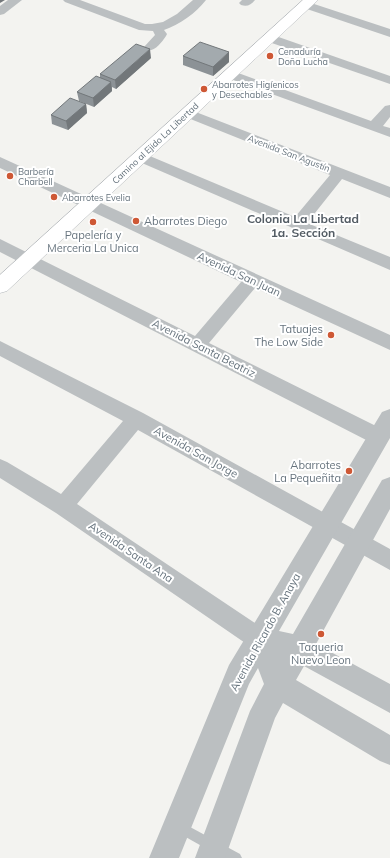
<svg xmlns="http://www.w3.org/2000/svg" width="390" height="858" viewBox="0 0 390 858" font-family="Mulish,sans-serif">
  <rect width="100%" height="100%" fill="#f3f3f0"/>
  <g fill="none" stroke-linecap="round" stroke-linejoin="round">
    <defs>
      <path id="secondary" d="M303,0H318L7,291L0,293V275Z"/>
    </defs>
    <use href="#secondary" stroke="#b0b4b8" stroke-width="1"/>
    <path fill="#bbbfc1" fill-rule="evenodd" d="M179,821L240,854L242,858H223L175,831L173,827L175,823Z"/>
    <g fill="#bbbfc1" fill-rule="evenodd">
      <path d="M8,0H22L4,14L0,15V6Z"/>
      <path d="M63,0H80L145,24H152L163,22L177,14L193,0H206C196,13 179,25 164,30L167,34L166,36C161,43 155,52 146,50L144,47L155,35L153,31L139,30L65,2Z"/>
      <path d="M242,0H255C251,5 247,7 241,5L239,3Z"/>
      <path d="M305,1L390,29V37L301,7L299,5L301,3Z"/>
      <path d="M270,34L390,76V84L266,41L264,38L266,35Z"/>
      <path d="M230,70L371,121L385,106L390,105V117L383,126L390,128V137L225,77L224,74L225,71Z"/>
      <path d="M188,109L390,187V198L342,179L307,223L390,257V270L135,160L133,157L135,154L140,152L145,154L295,217L330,175L183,116L181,113L183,110Z"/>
      <path d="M0,157L390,335V350L255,288L209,343L386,431L389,437L386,443L379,445L372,443L0,252V239L195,336L241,282L0,168Z"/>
      <path d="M0,341L143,413L390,549V570L138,430L77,504L267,631L270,639L267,647L259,650L251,647L56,513L0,478V459L7,462L61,494L123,421L0,356Z"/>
    </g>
    <path fill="#bbbfc1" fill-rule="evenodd" d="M390,409V438L279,631L293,634L382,480L390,477V509L316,644L390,684V713L304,666L296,680L390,735V765L380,761L283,703L275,718L225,858H195L250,711L264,684L258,668L249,684L179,858H149L229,665L382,412Z"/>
    <use href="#secondary" fill="#fff" fill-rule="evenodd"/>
  </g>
  <g fill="#8c9296">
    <path d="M183,56L229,62L213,76L183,65Z"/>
    <path d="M151,58L116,89L112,87V91L94,107L79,101L77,92L100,78V74Z"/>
    <path d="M86,104L87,113L68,130L52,124L51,115Z"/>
  </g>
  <g fill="#72777a">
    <path d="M0,0H5L0,3Z"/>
    <path d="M150,49L151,58L116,89L115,80Z"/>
    <path d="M229,52V62L213,76V67Z"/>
    <path d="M111,82L112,91L94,107L93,98Z"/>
    <path d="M86,104L87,113L68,130L66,121Z"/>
  </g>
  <g fill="#a3aaae" stroke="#72777a">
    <path d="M200,42L229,52L213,67L183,56Z"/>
    <path d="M136,44L150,49L115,80L100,74Z"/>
    <path d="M96,76L111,82L93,98L77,92Z"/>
    <path d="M70,98L86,104L66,121L51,115Z"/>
  </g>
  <g fill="#ce5835" stroke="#fff" stroke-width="1.5">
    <circle cx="270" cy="56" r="4"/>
    <circle cx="204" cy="89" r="4"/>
    <circle cx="10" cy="176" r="4"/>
    <circle cx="54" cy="197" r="4"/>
    <circle cx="136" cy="221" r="4"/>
    <circle cx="93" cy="222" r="4"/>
    <circle cx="331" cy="335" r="4"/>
    <circle cx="349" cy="471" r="4"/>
    <circle cx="321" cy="634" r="4"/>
  </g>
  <g text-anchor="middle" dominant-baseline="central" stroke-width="4" stroke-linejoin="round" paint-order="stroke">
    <g font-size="9" fill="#66737d" stroke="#fff" text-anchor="start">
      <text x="278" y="51">Cenaduría<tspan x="278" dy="10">Doña Lucha</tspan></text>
      <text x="212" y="84">Abarrotes Higíenicos<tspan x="212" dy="10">y Desechables</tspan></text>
      <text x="18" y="171">Barbería<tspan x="18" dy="10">Charbell</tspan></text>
      <text x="62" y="197">Abarrotes Evelia</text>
    </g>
    <g font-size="9" fill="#66737d" stroke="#fff">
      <text transform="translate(155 143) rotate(-43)">Camino al Ejido La Libertad</text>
      <text transform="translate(289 153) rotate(21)">Avenida San Agustín</text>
    </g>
    <g font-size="11" fill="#66737d" stroke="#fff">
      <text x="144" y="221" text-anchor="start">Abarrotes Diego</text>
      <text x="93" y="235">Papelería y<tspan x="93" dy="13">Merceria La Unica</tspan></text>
      <text x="323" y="329" text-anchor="end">Tatuajes<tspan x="323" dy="13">The Low Side</tspan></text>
      <text x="341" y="465" text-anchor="end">Abarrotes<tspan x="341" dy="13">La Pequeñita</tspan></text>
      <text x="321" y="647">Taqueria<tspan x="321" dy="13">Nuevo Leon</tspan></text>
    </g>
    <g font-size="11" fill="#66737d" stroke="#fff">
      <text transform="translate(239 274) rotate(25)">Avenida San Juan</text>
      <text transform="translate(204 348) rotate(27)">Avenida Santa Beatriz</text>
      <text transform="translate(196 452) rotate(29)">Avenida San Jorge</text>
      <text transform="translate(131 552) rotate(34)">Avenida Santa Ana</text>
      <text transform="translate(265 632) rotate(-61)">Avenida Ricardo B. Anaya</text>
    </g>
    <g font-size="12" font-weight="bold" fill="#535c64" stroke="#fff">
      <text x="303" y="218">Colonia La Libertad<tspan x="303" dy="14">1a. Sección</tspan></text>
    </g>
  </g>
</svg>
